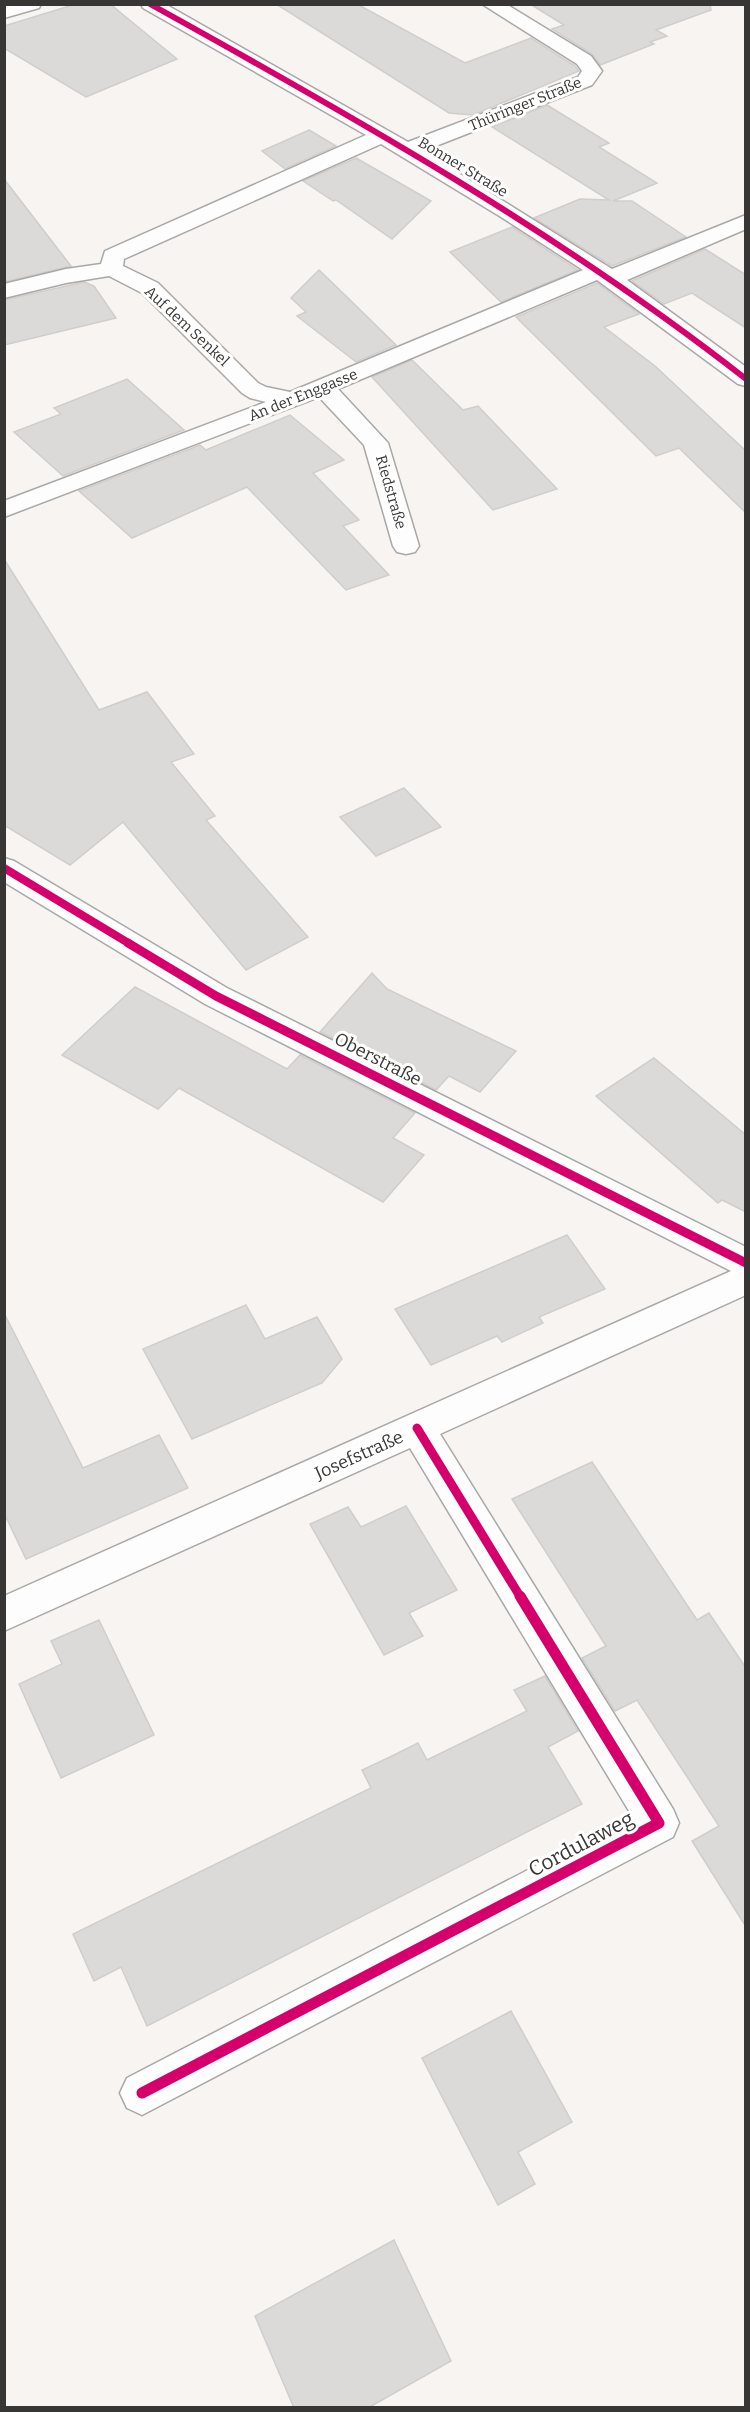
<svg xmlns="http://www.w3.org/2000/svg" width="750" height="2412" viewBox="0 0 750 2412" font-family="Bitter,serif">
  <rect width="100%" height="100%" fill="#f7f4f2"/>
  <g fill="#dcdad9" stroke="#d0cecc" stroke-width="1.5">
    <path d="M76,4H110L177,59L86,97L4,48V26Z"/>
    <path d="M276,4H357L465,63L531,38L575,66L579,71L473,115L449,113Z"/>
    <path d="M530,4H710L711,10L656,30L667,36L650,42L654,44L600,65L592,54L552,29L564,25Z"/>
    <path d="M547,105L609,143L599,147L657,183L613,201H632L686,237L612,266L534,218L580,199L609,200L492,127Z"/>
    <path d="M309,130L336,146L285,169L262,151Z"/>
    <path d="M356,158L431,201L392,239L336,200L333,201L303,181Z"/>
    <path d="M4,179L71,266L4,282Z"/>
    <path d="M512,227L578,270L501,302L450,252Z"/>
    <path d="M705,249L746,275V328L692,293L664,304L632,281Z"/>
    <path d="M319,270L346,296L396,345L356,362L297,316L306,312L291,298Z"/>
    <path d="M84,282L94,286L116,318L4,345V300Z"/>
    <path d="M597,283L639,314L604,327L655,366L746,451V513L679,448L656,456L516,317Z"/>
    <path d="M412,360L463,410L478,406L557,489L493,510L372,377Z"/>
    <path d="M127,379L184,430L63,476L14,432L61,414L54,408Z"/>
    <path d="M290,415L344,460L313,473L359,520L343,526L389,575L346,590L247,487L132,538L79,491L200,445L206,450Z"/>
    <path d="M4,559L99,710L147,692L194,754L171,762L215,816L206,820L308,937L246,970L123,822L70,865L4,825Z"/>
    <path d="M404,788L441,827L376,856L340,817Z"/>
    <path d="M372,973L387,989L516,1051L480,1092L449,1076L436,1090L320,1032Z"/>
    <path d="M135,987L287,1069L300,1055L415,1113L393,1138L424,1155L383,1202L179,1088L158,1109L62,1055Z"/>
    <path d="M654,1058L746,1135V1212L722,1200L718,1203L596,1096Z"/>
    <path d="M567,1235L605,1289L539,1317L543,1323L502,1342L497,1336L431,1365L395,1309Z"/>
    <path d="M246,1305L265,1339L317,1317L342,1359L322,1383L192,1439L143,1349Z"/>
    <path d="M4,1313L83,1468L159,1435L188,1488L26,1559L4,1513Z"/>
    <path d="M592,1462L697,1620L709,1613L746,1668V1927L692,1841L719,1826L637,1700L615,1711L582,1658L606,1646L512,1499Z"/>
    <path d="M406,1506L457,1590L409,1613L423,1636L384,1655L310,1524L348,1507L361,1527Z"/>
    <path d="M99,1620L154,1735L61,1778L19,1684L62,1664L51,1641Z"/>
    <path d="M545,1676L578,1731L548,1747L582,1804L147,2026L121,1967L94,1981L73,1934L371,1788L362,1770L390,1757L418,1743L427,1760L527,1711L514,1690Z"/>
    <path d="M511,2011L572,2122L518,2152L535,2184L498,2205L422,2058Z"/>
    <path d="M394,2240L451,2361L368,2408H294L255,2316Z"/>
  </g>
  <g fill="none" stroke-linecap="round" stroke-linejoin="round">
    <defs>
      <g id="minor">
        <path d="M9,4H41L39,8L4,18V6Z"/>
        <path d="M141,4H165L408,142L578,77L582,71L577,64L482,4H506L591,56L602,71L592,85L423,151L612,269L746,215V229L627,280L746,367V386L738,384L597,280L338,389L388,443L419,546L415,552L406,554L397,552L393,546L364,445L319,397L4,517V501L266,402L250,398L242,393L142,293L109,276L66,283L4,298V284L66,269L101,264L105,251L366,135L143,8ZM381,144L501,217L583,270L290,392L266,387L258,383L158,283L123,266L124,259Z"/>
        <path d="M4,858L14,861L227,988L746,1247V1295L440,1434L673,1809L679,1823L673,1837L142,2115L127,2108L120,2093L127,2078L632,1816L410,1448L4,1631V1596L731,1271L205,1004L4,882Z"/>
      </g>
    </defs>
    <use href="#minor" stroke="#a9a8a6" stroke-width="3"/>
    <use href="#minor" fill="#fefdfd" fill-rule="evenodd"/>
    <defs>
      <path id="cycleway-far3" d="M150,4C356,118 561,234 746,379"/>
      <path id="cycleway-far2" d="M4,868L130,944"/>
      <g id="cycleway-far1">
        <path d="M128,943L216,996L746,1263"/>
        <path d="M417,1428L521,1598"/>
      </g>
      <path id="cycleway" d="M142,2093L659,1823L520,1596"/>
    </defs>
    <use href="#cycleway-far3" stroke="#fff" stroke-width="8"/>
    <use href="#cycleway-far2" stroke="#fff" stroke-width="10"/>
    <use href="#cycleway-far1" stroke="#fff" stroke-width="13"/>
    <use href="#cycleway" stroke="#fff" stroke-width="15"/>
    <use href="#cycleway-far3" stroke="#d6006c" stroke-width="6"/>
    <use href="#cycleway-far2" stroke="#d6006c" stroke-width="8"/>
    <use href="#cycleway-far1" stroke="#d6006c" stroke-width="9"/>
    <use href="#cycleway" stroke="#d6006c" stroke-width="11"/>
  </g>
  <g text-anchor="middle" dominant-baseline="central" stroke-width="6" stroke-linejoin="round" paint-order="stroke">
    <g font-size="15" fill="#373635" stroke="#fff">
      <text transform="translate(525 104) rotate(-22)">Thüringer Straße</text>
      <text transform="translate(463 167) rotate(31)">Bonner Straße</text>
      <text transform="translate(187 326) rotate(43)">Auf dem Senkel</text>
      <text transform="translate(303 395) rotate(-22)">An der Enggasse</text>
      <text transform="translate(391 492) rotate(74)">Riedstraße</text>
    </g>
    <g font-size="18" fill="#373635" stroke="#fff">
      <text transform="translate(378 1059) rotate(27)">Oberstraße</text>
      <text transform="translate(359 1455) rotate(-24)">Josefstraße</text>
    </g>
    <g font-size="21" fill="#373635" stroke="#fff">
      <text transform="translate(581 1844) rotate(-28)">Cordulaweg</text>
    </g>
  </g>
  <rect width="750" height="2412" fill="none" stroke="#373635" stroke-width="12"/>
</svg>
